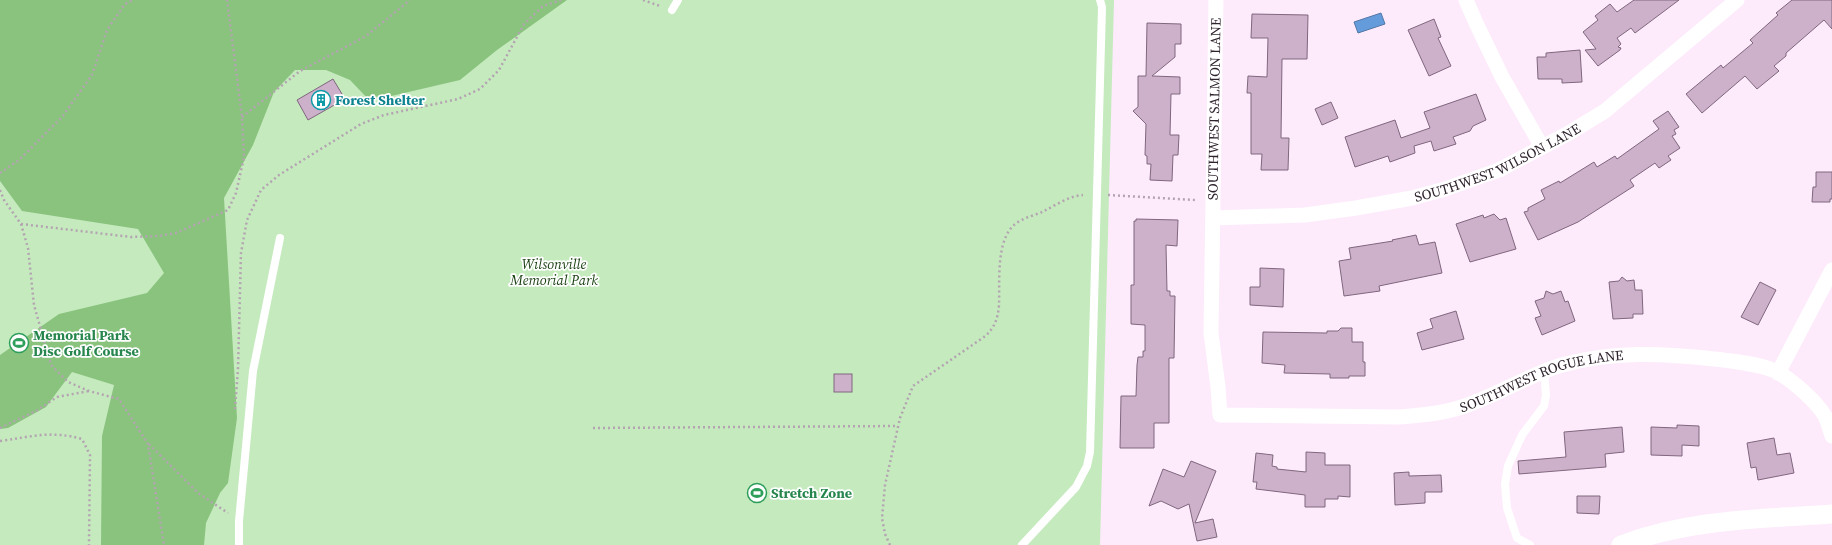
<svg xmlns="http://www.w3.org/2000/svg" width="1832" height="545" viewBox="0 0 1832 545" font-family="'Source Serif 4',serif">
  <rect width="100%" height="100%" fill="#fdebfb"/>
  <path fill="#c5eabe" d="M0,0H1114L1100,545H0Z"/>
  <path fill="#8ac37e" d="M0,0H567L497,50L460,80L370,101L350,80L326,70H295L274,92L253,145L224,198L237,418L228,483L220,493L206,523L204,545H101L102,436L114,385L72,372L46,407L8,428L0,429V355L59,314L147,293L164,273L138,229L22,211L0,181Z"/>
  <path fill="#639bdb" stroke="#5377a7" d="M1381,13L1385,24L1358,33L1354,22Z"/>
  <g fill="#cdb1cb" stroke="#80667e">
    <path d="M1634,0H1679L1635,33L1631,28L1617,38L1621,44L1618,47L1621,48L1620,50L1598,66L1585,50L1596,49L1583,32L1598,20L1595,16L1610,4L1617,12Z"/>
    <path d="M1792,0H1832V29L1824,20L1786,53V56L1774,66L1779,71L1757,89L1745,76L1702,113L1686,94L1721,65L1723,68L1753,43L1750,40L1778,15L1776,13Z"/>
    <path d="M1252,14L1308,15L1307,59H1282L1281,138H1289L1288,170H1261L1262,154H1251V93H1247L1248,76L1267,77L1268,38H1251Z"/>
    <path d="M1434,19L1441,37L1438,38L1451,66L1429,76L1408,30Z"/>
    <path d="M1147,23L1181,24V44H1175V57L1152,76L1180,77V94H1171L1170,135H1179L1178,155H1173L1172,181L1150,180L1151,164H1147V156L1145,155L1146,124L1133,111L1138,107V76H1146Z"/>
    <path d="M1580,50L1582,82L1562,83V79H1538L1537,57H1546V53Z"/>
    <path d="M333,79L345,99L308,120L297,100Z"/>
    <path d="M1476,94L1486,120L1473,126L1470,131L1453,137L1456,144L1434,151L1431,141L1414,146L1415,153L1390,162L1388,156L1355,167L1345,137L1395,120L1401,138L1430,128L1424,112Z"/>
    <path d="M1331,102L1338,118L1322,125L1315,109Z"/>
    <path d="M1668,111L1679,127L1674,130L1676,134L1672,136L1680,148L1668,156L1671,160L1659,168L1655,163L1630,180L1634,186L1578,222L1538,240L1524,212L1528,211V208L1545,199L1541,190L1559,181L1560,183L1594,162L1597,167L1615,156L1617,159L1659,129L1653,121Z"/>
    <path d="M1816,172H1832V199H1830V202H1812L1813,187H1816Z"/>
    <path d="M1494,214L1500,220L1506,218L1516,249L1470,262L1456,224L1483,215L1484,218Z"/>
    <path d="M1136,219L1178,220L1177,246L1166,245L1167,291H1170V296H1175L1174,358H1169V423H1154V448H1120L1121,396H1136L1137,365L1138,357H1143V351H1145V325L1131,324V285H1134V221H1136Z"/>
    <path d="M1416,235L1419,245L1435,242L1442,273L1379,286L1380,291L1344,296L1339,261L1351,259L1349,248L1393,241L1392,240Z"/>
    <path d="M1260,268L1284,269L1283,307L1250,305V287H1260Z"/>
    <path d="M1622,277L1627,281L1634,280L1635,290H1642L1643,314H1633V318L1613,319L1609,282L1619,281Z"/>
    <path d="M1760,282L1776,290L1758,325L1741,317Z"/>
    <path d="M1546,291L1553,294L1561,291L1565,302L1568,301L1575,321L1542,335L1535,318L1541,316L1535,301L1544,298Z"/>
    <path d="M1456,311L1464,339L1422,350L1417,333L1433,328L1430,319Z"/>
    <path d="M1341,328H1352V342H1363V362H1365V376H1349V378H1330V374L1284,373L1285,365L1262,363L1263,332L1327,333V331H1338Z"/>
    <rect x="834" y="374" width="18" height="18"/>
    <path d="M1677,425L1699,426V446L1682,445V456L1651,455V427L1677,428Z"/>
    <path d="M1622,427L1624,452L1605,454L1606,467L1519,474L1518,461L1566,457L1564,432Z"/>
    <path d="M1774,438L1777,455L1790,453L1794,473L1758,480L1756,467L1751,468L1747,443Z"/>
    <path d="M1306,452L1325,453V465H1350V497L1338,496V499H1325V507H1305V495L1256,489L1257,482H1253L1256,453L1273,455L1272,466L1277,467V469L1306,472Z"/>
    <path d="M1191,461L1216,471L1195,523L1213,519L1217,537L1197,541L1189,504L1178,509L1161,501L1149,506L1163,469L1184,477Z"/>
    <path d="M1409,472V476L1441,475L1442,492H1425V503L1395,505L1394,473Z"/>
    <path d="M1577,496H1600L1599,514L1577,513Z"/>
  </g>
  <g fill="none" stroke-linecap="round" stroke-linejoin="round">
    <g stroke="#b4a4b2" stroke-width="2.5" stroke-dasharray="2 3" stroke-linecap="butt">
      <path d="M643,0L660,6"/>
      <path d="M242,117L300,71L366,36L410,0"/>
      <path d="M0,173L19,160L62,117L92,75L107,30L125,4L133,0"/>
      <path d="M0,190L4,200L21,224L28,248L34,305L51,365L68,382L89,391L119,399L148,444L164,545"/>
      <path d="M1108,195L1195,200"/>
      <path d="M21,224L131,237L159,236L176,233L228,210L236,193L244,157L242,117L227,0"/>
      <path d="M235,409L238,369L241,253L247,220L261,190L279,175L361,124L384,115L458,99L480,89L499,70L524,24L543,6L561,0"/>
      <path d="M0,428L36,411L57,397L89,391"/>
      <path d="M593,428L897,426"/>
      <path d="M0,441C30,437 51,430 82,439L90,455L89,545"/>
      <path d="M149,444L198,493L228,513"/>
      <path d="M890,545L885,534L882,518L885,485L900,418L913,386L984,337C994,329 998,319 999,305C1000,281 995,236 1018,222C1026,217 1036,215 1044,211C1056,205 1069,196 1083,195"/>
    </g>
    <g stroke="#fff" stroke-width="8">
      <path d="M672,10L678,0"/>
      <path d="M239,545V521L253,371L280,238"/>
      <path d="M1022,545L1076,487L1087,466L1090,452L1102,7L1100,0"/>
      <path d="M1530,545L1517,538L1507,508L1505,484L1508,466L1522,435L1544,406L1546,395L1544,371"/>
    </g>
    <g stroke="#fff" stroke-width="15">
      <path id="s1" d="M1216,0L1211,333L1218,387L1220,415L1399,417C1424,415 1449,413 1473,403C1503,392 1531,374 1562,365C1613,351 1662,353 1714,359C1732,361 1763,364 1779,373C1794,382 1816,401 1825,416C1828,422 1830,430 1832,436"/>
      <path d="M1466,0L1476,23L1502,77L1542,147"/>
      <path id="s2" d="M1213,218L1305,215L1356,208L1412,198L1445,189L1499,170L1569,133L1605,111L1737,0"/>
      <path d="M1778,373L1832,270"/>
    </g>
    <path stroke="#fff" stroke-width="19" d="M1621,545C1689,519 1761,519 1832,514"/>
  </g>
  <defs>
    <symbol id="building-ring" viewBox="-11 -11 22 22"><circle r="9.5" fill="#fff" stroke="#0f9aa8" stroke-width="1.5"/><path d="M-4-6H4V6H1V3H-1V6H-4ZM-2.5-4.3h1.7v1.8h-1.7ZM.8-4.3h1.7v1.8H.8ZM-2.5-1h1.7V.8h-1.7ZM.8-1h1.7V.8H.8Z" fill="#0f9aa8"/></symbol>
    <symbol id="stadium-ring" viewBox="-11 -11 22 22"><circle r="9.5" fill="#fff" stroke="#2e9e5b" stroke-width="1.5"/><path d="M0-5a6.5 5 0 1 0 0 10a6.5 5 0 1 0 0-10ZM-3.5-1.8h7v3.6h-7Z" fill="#2e9e5b"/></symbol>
  </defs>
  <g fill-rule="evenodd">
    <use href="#building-ring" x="310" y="89" width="22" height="22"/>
    <use href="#stadium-ring" x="8" y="332" width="22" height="22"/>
    <use href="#stadium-ring" x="746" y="482" width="22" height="22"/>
  </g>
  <g text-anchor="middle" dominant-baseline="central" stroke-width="3.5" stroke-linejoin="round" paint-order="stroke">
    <g font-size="14" font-weight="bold" fill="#0d838f" stroke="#fff" text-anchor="start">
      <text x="335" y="100">Forest Shelter</text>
    </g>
    <g font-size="14" fill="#2f242e" stroke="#fff">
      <text transform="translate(1214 109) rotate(-89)">SOUTHWEST SALMON LANE</text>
      <text stroke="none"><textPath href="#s2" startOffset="293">SOUTHWEST WILSON LANE</textPath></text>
      <text stroke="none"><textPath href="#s1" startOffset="743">SOUTHWEST ROGUE LANE</textPath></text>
    </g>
    <g font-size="14" font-style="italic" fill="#193f11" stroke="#fff">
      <text x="554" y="264">Wilsonville<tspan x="554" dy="16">Memorial Park</tspan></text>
    </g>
    <g font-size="14" font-weight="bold" fill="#27864d" stroke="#fff" text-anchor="start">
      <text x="33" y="335">Memorial Park<tspan x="33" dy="16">Disc Golf Course</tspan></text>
      <text x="771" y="493">Stretch Zone</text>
    </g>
  </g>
</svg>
